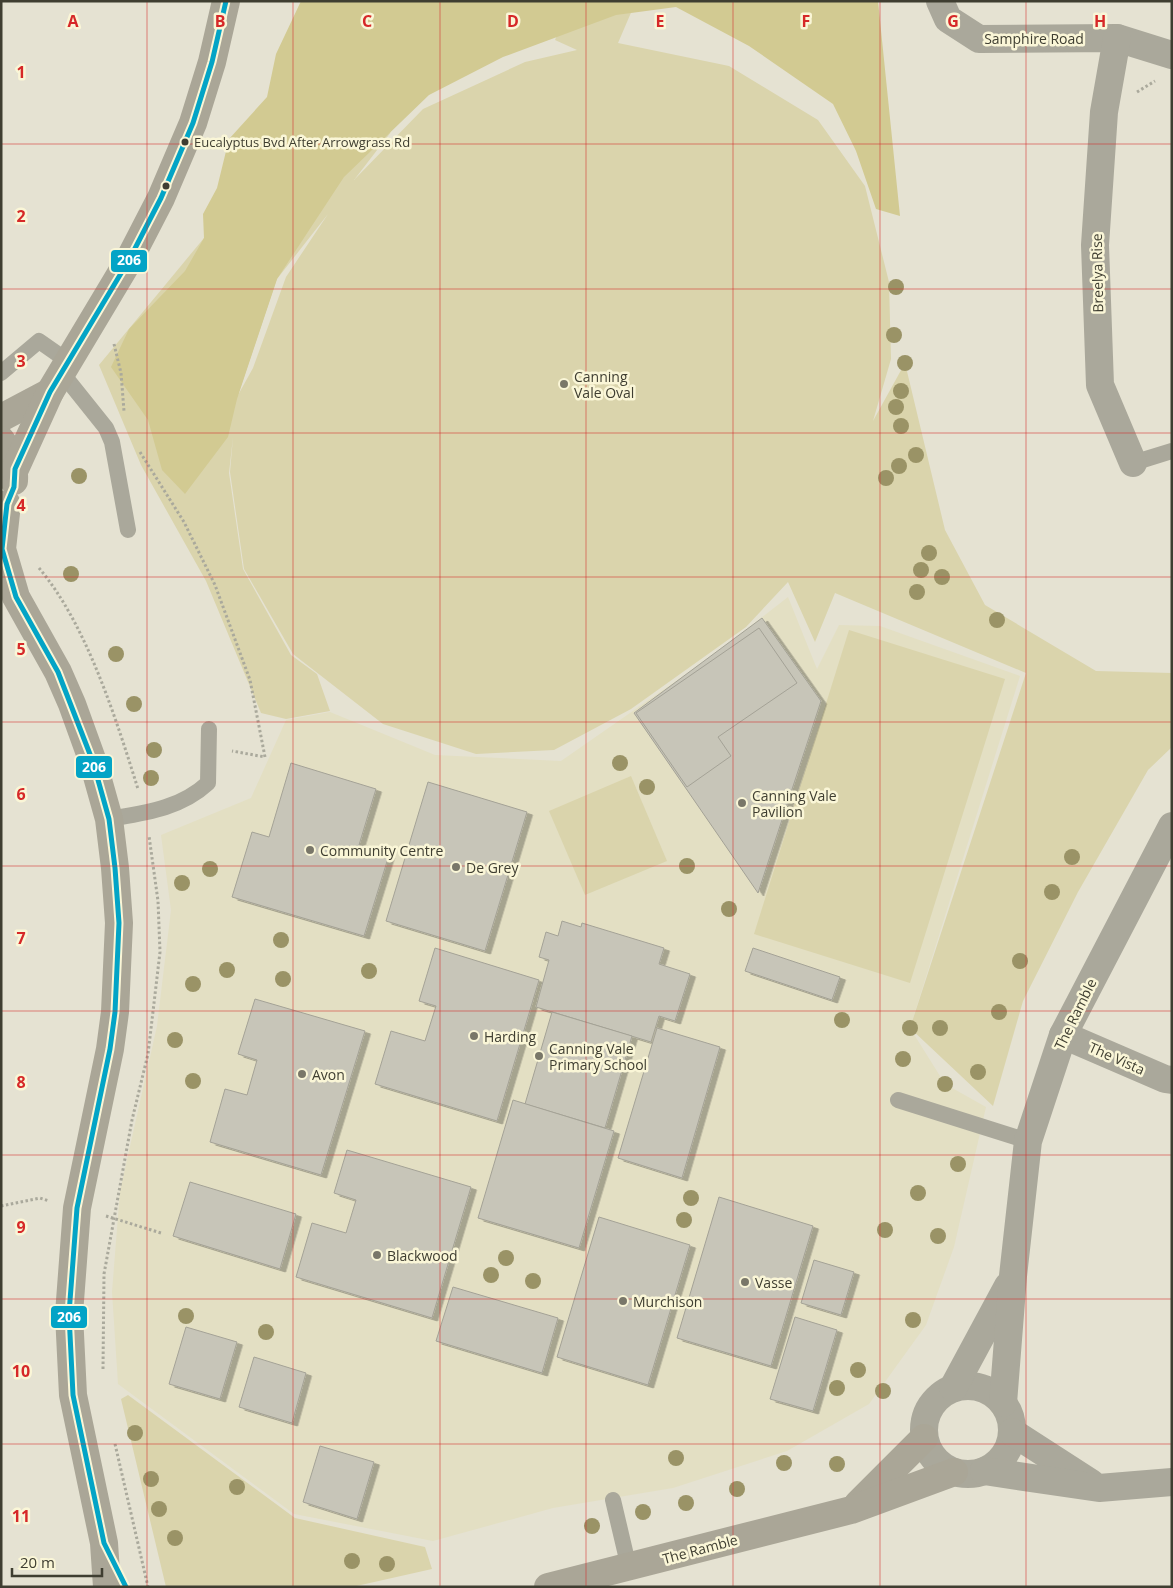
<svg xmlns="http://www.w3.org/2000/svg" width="1173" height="1588" viewBox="0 0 1173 1588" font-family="'Open Sans',sans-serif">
  <defs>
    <filter id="shadow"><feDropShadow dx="5.5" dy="3" stdDeviation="0" flood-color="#0004"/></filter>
  </defs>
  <rect width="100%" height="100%" fill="#e5e2d2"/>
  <path fill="#e3dfc3" d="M788,597L817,669L839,625L880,626L1020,676L910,1028L945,1084L986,1107L954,1247L926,1325L869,1404L787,1451L673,1488L553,1508L433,1541L294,1514L118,1384L112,1292L120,1191L157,1026L171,910L161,835L251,798L286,720L330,712L435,755L561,761L712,656Z"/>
  <g fill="#dad4ac" fill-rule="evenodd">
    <path d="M572,1H636L618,43L729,66L818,120L865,186L889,282L891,359L873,421L905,363L945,530L985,605L1096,671L1172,673V747L1148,770L1078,892L1023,1001L993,1106L910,1028L1026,673L835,593L815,642L788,582L746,627L631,709L554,750L476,754L383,724L293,654L244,569L230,472L233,437L229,473L243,569L291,655L317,674L330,711L286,719L261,713L206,581L141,465L99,365L204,238L391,132L354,180L423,109L525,62L577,50L555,40ZM328,214L286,277L253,368L238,395L277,279Z"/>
    <path d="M849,630L1005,679L910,983L754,934Z"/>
    <path d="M631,776L667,861L585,895L549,811Z"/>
    <path d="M128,1395L295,1518L425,1547L432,1569L352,1587H166L121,1399Z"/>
  </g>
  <path fill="#d2ca92" d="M301,1H878L900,216L876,209L856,151L833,104L749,46L676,7L616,15L503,57L429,95L344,177L277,279L237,399L228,437L185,494L162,470L148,420L111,367L129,329L185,271L204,238L203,214L217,188L229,139L267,97L276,54Z"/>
  <g fill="#c7c5b8" stroke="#a4a296" filter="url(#shadow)">
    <path d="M762,618L821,701L758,893L634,713Z"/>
    <path d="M759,628L797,683L718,737L731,756L687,787L636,713Z"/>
    <path d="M291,763L376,789L359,845L389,855L364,936L232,897L252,832L269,837Z"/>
    <path d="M428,782L527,812L485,951L386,921Z"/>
    <path d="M562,921L581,927L582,923L664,948L659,964L690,974L675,1021L659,1016L651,1042L536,1007L549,960L539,957L546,932L558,936Z"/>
    <path d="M435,948L539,980L497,1121L375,1084L391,1031L425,1041L436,1006L419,1001Z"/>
    <path d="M753,948L840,977L832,1000L745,971Z"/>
    <path d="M255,999L365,1031L321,1175L210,1142L225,1089L247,1095L257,1060L238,1054Z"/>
    <path d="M552,1012L632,1036L605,1128L525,1104Z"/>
    <path d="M657,1028L720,1047L682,1178L618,1158Z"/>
    <path d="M513,1100L614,1131L579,1248L478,1218Z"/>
    <path d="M347,1150L471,1187L432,1318L296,1277L312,1223L346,1233L356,1200L334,1193Z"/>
    <path d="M190,1182L296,1214L280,1269L173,1236Z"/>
    <path d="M719,1197L813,1226L771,1366L677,1338Z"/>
    <path d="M599,1217L690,1245L648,1385L557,1357Z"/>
    <path d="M814,1260L854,1272L841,1315L801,1303Z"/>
    <path d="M453,1287L558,1318L542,1373L436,1341Z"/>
    <path d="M795,1317L837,1330L813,1411L770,1399Z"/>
    <path d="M186,1327L237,1342L220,1399L169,1384Z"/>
    <path d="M254,1357L306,1373L292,1423L239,1407Z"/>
    <path d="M320,1446L374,1462L357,1519L303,1502Z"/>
  </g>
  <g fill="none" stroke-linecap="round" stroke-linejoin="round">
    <g stroke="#aaa99c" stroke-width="3" stroke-dasharray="2.5 2.5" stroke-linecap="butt">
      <path d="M1137,92L1155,81"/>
      <path d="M114,344L121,373L124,411"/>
      <path d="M140,452L184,522L215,585L250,680L265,757L232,751"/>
      <path d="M39,568C87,625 116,719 138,789"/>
      <path d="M1,1206L40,1198L49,1201"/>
      <path d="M106,1216L161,1233"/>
      <path d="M103,1369L104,1274L132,1120L148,1054L160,952L158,901L149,836"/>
      <path d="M115,1444L148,1587"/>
    </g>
    <g stroke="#aaa89b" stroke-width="16">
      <path d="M1,373L39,341L69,362"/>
      <path d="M62,373L106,428L112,442L128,530"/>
      <path d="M1133,463L1172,451"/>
      <path d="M109,819C144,813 180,809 208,783L209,729"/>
      <path d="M898,1100L1028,1141"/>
      <path d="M613,1500L629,1568"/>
    </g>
    <g stroke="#aaa89b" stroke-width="28">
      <path d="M940,1L948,19L979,39L1117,38L1172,55"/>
      <path d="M1117,38L1104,112L1095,245L1100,385L1133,463"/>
      <path d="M1063,1035L1165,1079L1172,1080"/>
      <circle cx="968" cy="1430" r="44"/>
      <path d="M953,1388L1008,1286"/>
      <path d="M1003,1403L1013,1276L1028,1141L1063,1035L1172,826"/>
      <path d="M1012,1432L1091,1483"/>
      <path d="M984,1471L1099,1488L1172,1482"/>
    </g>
    <g stroke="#aaa697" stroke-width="28">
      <path d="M1,418L50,392"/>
      <path d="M1,440C11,453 15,465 14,481"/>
      <path d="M15,469L50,392L129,260L161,198L193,123L212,62L226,1"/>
      <path d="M7,504L2,549L16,597L58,672L72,704L93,762L109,819L115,868L119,923L115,1012L110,1049L77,1208L69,1314L73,1395L104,1543L107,1587"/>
      <path d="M858,1504L924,1438"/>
      <path d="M548,1587L851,1510L954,1472"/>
    </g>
    <defs>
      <path id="bus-1" d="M126,1587L104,1543L73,1395L69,1314L77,1208L110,1049L115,1012L119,923L115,868L109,819L93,762L58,672L16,597L2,549L7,504L14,487L15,469L50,392L129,260L161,198L193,123L212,62L226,1"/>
    </defs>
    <use href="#bus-1" stroke="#faf6d7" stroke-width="9"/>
    <use href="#bus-1" stroke="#03a4c6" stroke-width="5"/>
  </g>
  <g fill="#9a9366">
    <circle cx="896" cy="287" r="8"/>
    <circle cx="894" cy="335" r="8"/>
    <circle cx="905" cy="363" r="8"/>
    <circle cx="901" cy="391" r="8"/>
    <circle cx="896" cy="407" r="8"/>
    <circle cx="901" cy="426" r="8"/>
    <circle cx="916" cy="455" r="8"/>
    <circle cx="899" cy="466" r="8"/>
    <circle cx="79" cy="476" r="8"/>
    <circle cx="886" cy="478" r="8"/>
    <circle cx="929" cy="553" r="8"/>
    <circle cx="921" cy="570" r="8"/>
    <circle cx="71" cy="574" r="8"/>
    <circle cx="942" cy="577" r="8"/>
    <circle cx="917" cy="592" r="8"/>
    <circle cx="997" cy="620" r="8"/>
    <circle cx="116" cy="654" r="8"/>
    <circle cx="134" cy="704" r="8"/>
    <circle cx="154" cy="750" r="8"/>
    <circle cx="620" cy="763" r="8"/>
    <circle cx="151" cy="778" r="8"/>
    <circle cx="647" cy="787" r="8"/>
    <circle cx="1072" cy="857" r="8"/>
    <circle cx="687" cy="866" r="8"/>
    <circle cx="210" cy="869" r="8"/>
    <circle cx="182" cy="883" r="8"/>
    <circle cx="1052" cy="892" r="8"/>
    <circle cx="729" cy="909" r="8"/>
    <circle cx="281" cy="940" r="8"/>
    <circle cx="1020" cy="961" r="8"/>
    <circle cx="227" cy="970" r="8"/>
    <circle cx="369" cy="971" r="8"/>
    <circle cx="283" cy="979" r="8"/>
    <circle cx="193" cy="984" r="8"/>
    <circle cx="999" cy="1012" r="8"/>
    <circle cx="842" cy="1020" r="8"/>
    <circle cx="910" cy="1028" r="8"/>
    <circle cx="940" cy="1028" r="8"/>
    <circle cx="175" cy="1040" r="8"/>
    <circle cx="903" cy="1059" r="8"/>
    <circle cx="978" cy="1072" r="8"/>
    <circle cx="193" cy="1081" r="8"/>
    <circle cx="945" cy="1084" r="8"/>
    <circle cx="958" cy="1164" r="8"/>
    <circle cx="918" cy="1193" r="8"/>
    <circle cx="691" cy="1198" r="8"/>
    <circle cx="684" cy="1220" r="8"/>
    <circle cx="885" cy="1230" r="8"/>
    <circle cx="938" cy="1236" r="8"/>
    <circle cx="506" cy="1258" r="8"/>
    <circle cx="491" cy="1275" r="8"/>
    <circle cx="533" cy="1281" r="8"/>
    <circle cx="186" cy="1316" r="8"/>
    <circle cx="913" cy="1320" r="8"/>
    <circle cx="266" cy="1332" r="8"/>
    <circle cx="858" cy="1370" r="8"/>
    <circle cx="837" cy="1388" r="8"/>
    <circle cx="883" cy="1391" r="8"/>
    <circle cx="135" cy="1433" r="8"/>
    <circle cx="676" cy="1458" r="8"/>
    <circle cx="784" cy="1463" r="8"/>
    <circle cx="837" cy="1464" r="8"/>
    <circle cx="151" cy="1479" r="8"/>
    <circle cx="237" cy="1487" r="8"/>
    <circle cx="737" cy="1489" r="8"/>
    <circle cx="686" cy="1503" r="8"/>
    <circle cx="159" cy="1509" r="8"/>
    <circle cx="643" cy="1512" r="8"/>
    <circle cx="592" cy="1526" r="8"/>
    <circle cx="175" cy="1538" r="8"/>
    <circle cx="352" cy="1561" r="8"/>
    <circle cx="387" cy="1564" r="8"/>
  </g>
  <path fill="none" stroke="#d62828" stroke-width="1" stroke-opacity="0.55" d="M147,1V1587M293,1V1587M440,1V1587M586,1V1587M733,1V1587M880,1V1587M1026,1V1587M1,144H1172M1,289H1172M1,433H1172M1,577H1172M1,722H1172M1,866H1172M1,1011H1172M1,1155H1172M1,1299H1172M1,1444H1172"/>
  <g fill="#3f3e31" stroke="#faf6d7" stroke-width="2">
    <circle cx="185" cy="142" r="4.5"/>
    <circle cx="166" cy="186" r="4.5"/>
  </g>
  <g fill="#797769" stroke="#faf6d7" stroke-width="2">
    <circle cx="564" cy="384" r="5"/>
    <circle cx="742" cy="803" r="5"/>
    <circle cx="310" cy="850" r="5"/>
    <circle cx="456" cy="867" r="5"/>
    <circle cx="474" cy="1036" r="5"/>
    <circle cx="539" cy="1056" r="5"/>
    <circle cx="302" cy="1074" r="5"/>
    <circle cx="377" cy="1255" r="5"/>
    <circle cx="745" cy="1282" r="5"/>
    <circle cx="623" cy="1301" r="5"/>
  </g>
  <g text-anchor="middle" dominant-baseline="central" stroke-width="5" stroke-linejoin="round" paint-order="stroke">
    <g font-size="13" fill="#3f3e31" stroke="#faf6d7" text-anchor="start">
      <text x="194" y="142">Eucalyptus Bvd After Arrowgrass Rd</text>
    </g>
    <g font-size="14" fill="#3f3e31" stroke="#faf6d7">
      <text x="1034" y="38">Samphire Road</text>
      <text transform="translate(1097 273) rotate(-91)">Breelya Rise</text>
      <text transform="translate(1075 1014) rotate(-64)">The Ramble</text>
      <text transform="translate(1117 1058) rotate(24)">The Vista</text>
      <text transform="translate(700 1549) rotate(-15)">The Ramble</text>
    </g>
    <g font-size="14" fill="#3f3e31" stroke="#faf6d7" text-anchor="start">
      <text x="574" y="376">Canning<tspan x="574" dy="16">Vale Oval</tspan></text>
      <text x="752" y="795">Canning Vale<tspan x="752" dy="16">Pavilion</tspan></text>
      <text x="320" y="850">Community Centre</text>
      <text x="466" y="867">De Grey</text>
      <text x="484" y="1036">Harding</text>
      <text x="549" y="1048">Canning Vale<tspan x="549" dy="16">Primary School</tspan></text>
      <text x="312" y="1074">Avon</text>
      <text x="387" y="1255">Blackwood</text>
      <text x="755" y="1282">Vasse</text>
      <text x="633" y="1301">Murchison</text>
    </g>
  </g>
  <g font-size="16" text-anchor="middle" font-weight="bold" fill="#d62828" stroke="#faf6d7" stroke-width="5" stroke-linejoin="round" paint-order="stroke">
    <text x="73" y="27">A</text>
    <text x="220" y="27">B</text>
    <text x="367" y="27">C</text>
    <text x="513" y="27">D</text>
    <text x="660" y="27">E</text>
    <text x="806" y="27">F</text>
    <text x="953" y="27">G</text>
    <text x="1100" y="27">H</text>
    <text x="21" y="78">1</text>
    <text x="21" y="222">2</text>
    <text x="21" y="367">3</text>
    <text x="21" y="511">4</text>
    <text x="21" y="655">5</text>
    <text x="21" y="800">6</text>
    <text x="21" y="944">7</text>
    <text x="21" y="1088">8</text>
    <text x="21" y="1233">9</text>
    <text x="21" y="1377">10</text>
    <text x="21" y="1522">11</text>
  </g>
  <g stroke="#faf6d7" stroke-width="2">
    <rect x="110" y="249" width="38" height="24" rx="5" fill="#03a4c6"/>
    <rect x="75" y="755" width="38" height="24" rx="5" fill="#03a4c6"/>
    <rect x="50" y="1305" width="38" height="24" rx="5" fill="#03a4c6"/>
  </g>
  <g font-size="14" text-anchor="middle" font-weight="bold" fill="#fff">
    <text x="129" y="265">206</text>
    <text x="94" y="772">206</text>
    <text x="69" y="1322">206</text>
  </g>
  <rect width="1173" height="1588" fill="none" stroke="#3f3e31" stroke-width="5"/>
  <path d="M12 1568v8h90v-8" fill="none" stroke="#3f3e31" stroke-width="2.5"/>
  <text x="20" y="1568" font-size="15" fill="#3f3e31" stroke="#faf6d7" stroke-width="4" paint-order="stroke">20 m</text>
</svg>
